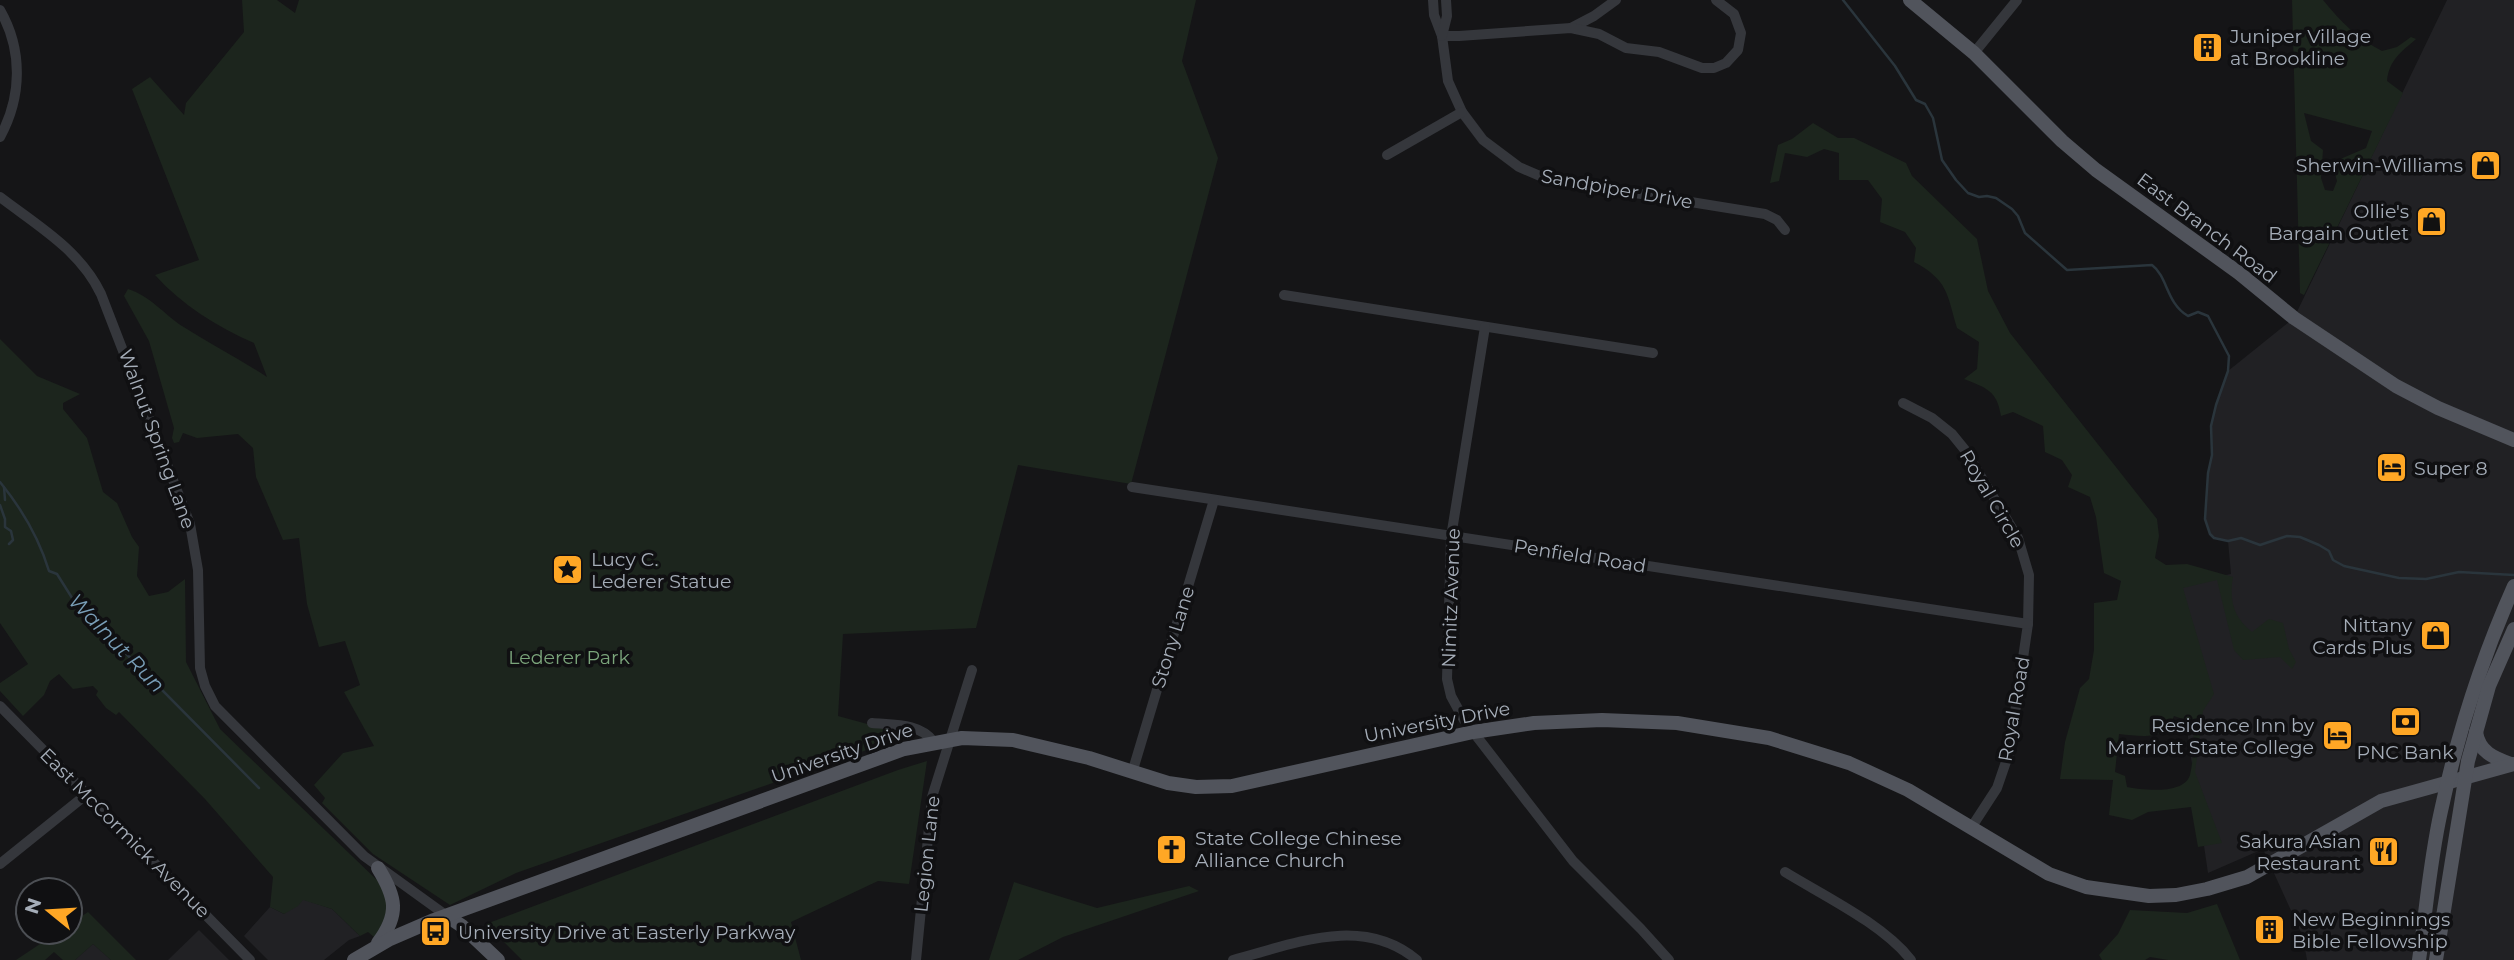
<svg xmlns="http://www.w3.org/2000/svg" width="2514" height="960" viewBox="0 0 2514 960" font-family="Montserrat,sans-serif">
  <rect width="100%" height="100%" fill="#151517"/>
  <g fill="#212124">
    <path d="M2447,0H2514V960H2307L2303,937L2263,849L2208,873L2166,587L2231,574L2228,541L2214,538L2210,534L2205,519L2208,473L2212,455L2211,426L2216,405L2228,371L2294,318Z"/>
    <path d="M302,899L332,909L360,936L349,940L324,960H268L244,936L270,907L284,914Z"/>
    <path d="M199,930L229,960H168Z"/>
    <path d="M93,944L111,960H75Z"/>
  </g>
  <g fill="#1c251d" fill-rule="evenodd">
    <path d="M242,0H277L295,13L299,0H1196L1182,61L1218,158L1131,484L1018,465L976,628L843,634L838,716L915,737L884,744L516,873L450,905L373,854L322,803L325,798L314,785L343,753L374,746L344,692L360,685L345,641L319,647L307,604L299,538L283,540L256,477L253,448L238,434L197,438L183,433L179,442L174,443L172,438L174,428L149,341L124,296L128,289C150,296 164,314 182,326C210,344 240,359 267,377L254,343C217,327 182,305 155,275L199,260L132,89L150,77L184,115L186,103L244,32Z"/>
    <path d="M2292,0H2323C2341,22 2357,38 2382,51L2397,47L2411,37L2416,39C2401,52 2389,60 2387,81L2403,93L2304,295L2300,293ZM2304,113L2372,131L2366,148L2338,160L2333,166L2337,181L2333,191L2325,190L2321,178L2323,150L2311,141Z"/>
    <path d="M1813,123L1838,138H1854L1906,163L1912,176L1977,239L1988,291L2010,333L2157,519L2159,536L2155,558L2166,565L2187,564L2233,577C2229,600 2233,617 2252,632L2269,619L2283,623L2289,649L2296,662L2292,669L2280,657L2243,660L2234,650L2217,580L2183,588L2214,694L2203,711L2195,772L2222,843L2198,847L2191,807L2148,812L2132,820L2109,815L2113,780L2060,779L2065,742L2080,688L2089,679L2094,650V603L2117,600L2121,581L2104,573L2096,517L2090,497L2068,487L2072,475L2062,460L2045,452L2043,426L2013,412L2001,416C1997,390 1986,388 1964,379L1977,369L1979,342L1957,328C1947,294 1948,280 1914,262L1916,248L1905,232L1880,222L1882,199L1868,180H1839V153L1824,149L1807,157L1785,153L1779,181L1770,183L1778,145L1792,139ZM2174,716L2194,723C2193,740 2194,759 2190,775C2184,795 2143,790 2127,787L2125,776L2115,772L2119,734C2142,736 2163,742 2174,716Z"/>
    <path d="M0,339L37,376L80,394L63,403V409L87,438L103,492L117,503L132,537L139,547L137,576L149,596L168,592L185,579L186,662L220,729L379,882C393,904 390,918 374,937L368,932L360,936L332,909L303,900L298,906L284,914L270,907L273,877L205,799L119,712L116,715L106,708L96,695L98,691L93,686L73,689L59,674L50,681L44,695L23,716L0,691V683L28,664L0,623Z"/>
    <path d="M927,761L909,884L878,881L791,922L801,960H522L486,924L898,770Z"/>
    <path d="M1014,882L1097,908L1189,886L1199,891L1063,937L1018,960H989Z"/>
    <path d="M2217,904L2240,960H2168L2150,957L2145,960H2102L2099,955L2118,934L2130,910L2187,913Z"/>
    <path d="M88,912L136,960H111L93,944L75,960H63L54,952L45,960H16L58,932H70V924Z"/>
  </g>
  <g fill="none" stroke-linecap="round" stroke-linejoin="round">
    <g stroke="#2a353c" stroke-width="2.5">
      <path d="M1843,0L1895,66L1916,100L1925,104L1933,118L1942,160L1956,180L1968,193L1979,197L1987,196L1996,198L2012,209L2018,216L2025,233L2067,270L2152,265C2168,277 2166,303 2188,316L2198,312L2208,316L2229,356L2228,371L2216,405L2211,426L2212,455L2208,473L2205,519L2210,534L2214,538L2228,541L2241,538L2260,545L2287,536L2300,537L2319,545L2329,551L2333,560L2344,566L2399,578L2426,579L2459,572L2514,575"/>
      <path d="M0,482C22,509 39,538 49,571L57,574L74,601L259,788"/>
      <path d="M4,487L5,500"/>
      <path d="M0,505L5,519V527L11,531L13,540L9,544"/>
    </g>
    <g stroke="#35373c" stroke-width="10">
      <path d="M1433,0L1434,15L1442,36L1448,81L1462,112L1483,140L1519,167L1540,176L1561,181L1765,214L1777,220L1785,230"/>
      <path d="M0,10C23,50 22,97 0,137"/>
      <path d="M1571,28L1594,16L1616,0"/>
      <path d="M1442,36H1459L1571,28L1599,34L1626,48L1659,52L1702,68H1714L1726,63L1738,50L1741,33L1734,14L1716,0"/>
      <path d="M1442,36L1447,16L1446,0"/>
      <path d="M1974,53L2017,0"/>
      <path d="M1387,155L1462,112"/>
      <path d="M0,197C38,226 80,250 101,294L190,524L198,570L200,668L205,686L215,706L364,856L447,916"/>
      <path d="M1284,295L1653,353"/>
      <path d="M1485,327L1451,537L1447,679L1451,696L1464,720L1573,861L1641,929L1669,960"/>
      <path d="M1903,403L1932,418L1952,434L1965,450L2018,538L2029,575L2028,624L2009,753L1997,788L1971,828"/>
      <path d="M1132,487L2028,624"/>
      <path d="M0,706L250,960"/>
      <path d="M872,723C894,725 920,723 934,742"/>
      <path d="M1132,773L1214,500"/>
      <path d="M0,864L87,794"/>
      <path d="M1785,872C1824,896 1883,924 1911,960"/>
      <path d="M916,960L932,797L972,670"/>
      <path d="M1233,960C1294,944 1362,914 1417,960"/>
    </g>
    <g stroke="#51545c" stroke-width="14">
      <path d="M1910,0L1974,53L2062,141L2096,170L2239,273L2294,318L2396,386L2438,408L2514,440"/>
      <path d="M2476,732C2479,752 2494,758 2511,764"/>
      <path d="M378,868C396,897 400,914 378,943"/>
      <path d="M447,916L462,926L498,960"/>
      <path d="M354,960L390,939L434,920L904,749L962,738L1013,740L1089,758L1168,783L1196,787L1232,786L1473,732L1534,723L1602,720L1677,723L1769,738L1849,763L1908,790L2049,874L2086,887L2149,896L2176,895L2207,889L2247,877L2381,801L2514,764"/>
      <path d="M2419,960C2426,911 2430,860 2441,811C2458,732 2481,660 2514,586"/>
      <path d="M2436,960L2468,761L2489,686L2514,629"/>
    </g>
  </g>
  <defs>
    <symbol id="building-square" viewBox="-11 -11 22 22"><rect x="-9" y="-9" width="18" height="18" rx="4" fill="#ffa725" stroke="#101012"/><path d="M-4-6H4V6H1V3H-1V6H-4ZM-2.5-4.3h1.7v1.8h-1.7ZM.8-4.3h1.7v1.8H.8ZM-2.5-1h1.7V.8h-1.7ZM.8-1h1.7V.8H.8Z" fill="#111"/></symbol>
    <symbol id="shop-square" viewBox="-11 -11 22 22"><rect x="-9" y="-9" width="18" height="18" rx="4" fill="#ffa725" stroke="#101012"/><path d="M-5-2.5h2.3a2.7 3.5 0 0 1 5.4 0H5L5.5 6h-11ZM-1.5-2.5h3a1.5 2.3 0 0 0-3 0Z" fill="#111"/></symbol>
    <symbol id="hotel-square" viewBox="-11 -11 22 22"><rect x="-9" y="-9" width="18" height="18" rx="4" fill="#ffa725" stroke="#101012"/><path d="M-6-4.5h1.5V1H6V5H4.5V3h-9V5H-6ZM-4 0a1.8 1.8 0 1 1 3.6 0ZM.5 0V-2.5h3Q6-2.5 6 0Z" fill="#111"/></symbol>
    <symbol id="sight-square" viewBox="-11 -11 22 22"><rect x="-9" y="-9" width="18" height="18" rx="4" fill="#ffa725" stroke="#101012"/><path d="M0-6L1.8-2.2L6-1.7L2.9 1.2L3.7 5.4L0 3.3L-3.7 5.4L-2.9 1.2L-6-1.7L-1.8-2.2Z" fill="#111"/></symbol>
    <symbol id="bank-square" viewBox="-11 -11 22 22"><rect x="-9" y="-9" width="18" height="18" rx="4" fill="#ffa725" stroke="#101012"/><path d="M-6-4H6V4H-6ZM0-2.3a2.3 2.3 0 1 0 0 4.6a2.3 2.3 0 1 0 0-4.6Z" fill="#111"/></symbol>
    <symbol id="church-square" viewBox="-11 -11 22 22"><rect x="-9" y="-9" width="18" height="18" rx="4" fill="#ffa725" stroke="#101012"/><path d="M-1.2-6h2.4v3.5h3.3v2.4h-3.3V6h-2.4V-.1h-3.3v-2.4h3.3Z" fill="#111"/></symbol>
    <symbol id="restaurant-square" viewBox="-11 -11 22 22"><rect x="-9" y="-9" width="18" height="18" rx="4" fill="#ffa725" stroke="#101012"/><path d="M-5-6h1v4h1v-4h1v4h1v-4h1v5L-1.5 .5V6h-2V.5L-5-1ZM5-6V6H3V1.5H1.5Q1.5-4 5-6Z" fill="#111"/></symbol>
    <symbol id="bus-square" viewBox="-11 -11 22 22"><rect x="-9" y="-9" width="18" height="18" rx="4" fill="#ffa725" stroke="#101012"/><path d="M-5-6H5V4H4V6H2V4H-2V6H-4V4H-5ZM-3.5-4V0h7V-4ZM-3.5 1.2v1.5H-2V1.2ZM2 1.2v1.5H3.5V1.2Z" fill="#111"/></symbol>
  </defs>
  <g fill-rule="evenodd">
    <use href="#building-square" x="2190" y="30" width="35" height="35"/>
    <use href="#shop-square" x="2468" y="148" width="35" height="35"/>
    <use href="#shop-square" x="2414" y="204" width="35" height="35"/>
    <use href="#hotel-square" x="2374" y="450" width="35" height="35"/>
    <use href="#sight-square" x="550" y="552" width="35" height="35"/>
    <use href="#shop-square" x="2418" y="618" width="35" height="35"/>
    <use href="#bank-square" x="2388" y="704" width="35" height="35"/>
    <use href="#hotel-square" x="2320" y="718" width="35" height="35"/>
    <use href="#church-square" x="1154" y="832" width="35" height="35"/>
    <use href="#restaurant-square" x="2366" y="834" width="35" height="35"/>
    <use href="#building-square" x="2252" y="912" width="35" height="35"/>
    <use href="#bus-square" x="418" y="914" width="35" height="35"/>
  </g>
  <g text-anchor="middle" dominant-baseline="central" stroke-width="7" stroke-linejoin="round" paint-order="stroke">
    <g font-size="19" fill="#a5adb8" stroke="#101012" text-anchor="start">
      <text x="2230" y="36">Juniper Village<tspan x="2230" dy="22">at Brookline</tspan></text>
      <text x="2463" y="165" text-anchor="end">Sherwin-Williams</text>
      <text x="2409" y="211" text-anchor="end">Ollie's<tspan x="2409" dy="22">Bargain Outlet</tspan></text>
      <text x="2414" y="468">Super 8</text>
      <text x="591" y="559">Lucy C.<tspan x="591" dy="22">Lederer Statue</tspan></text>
      <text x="2412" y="625" text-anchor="end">Nittany<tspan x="2412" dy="22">Cards Plus</tspan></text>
      <text x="2314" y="725" text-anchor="end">Residence Inn by<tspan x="2314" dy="22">Marriott State College</tspan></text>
      <text x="2405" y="752" text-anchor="middle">PNC Bank</text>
      <text x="1195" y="838">State College Chinese<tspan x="1195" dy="22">Alliance Church</tspan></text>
      <text x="2361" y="841" text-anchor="end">Sakura Asian<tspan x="2361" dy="22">Restaurant</tspan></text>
      <text x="2292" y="919">New Beginnings<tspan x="2292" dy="22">Bible Fellowship</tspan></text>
      <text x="458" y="932">University Drive at Easterly Parkway</text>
    </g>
    <g font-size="19" fill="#a5adb8" stroke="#101012">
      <text transform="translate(1617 189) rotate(10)">Sandpiper Drive</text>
      <text transform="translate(2207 228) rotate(37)">East Branch Road</text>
      <text transform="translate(157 439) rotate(70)">Walnut Spring Lane</text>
      <text transform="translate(1992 499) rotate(60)">Royal Circle</text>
      <text transform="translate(1580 556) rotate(9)">Penfield Road</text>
      <text transform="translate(1451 598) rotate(-88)">Nimitz Avenue</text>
      <text transform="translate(1173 637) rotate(-73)">Stony Lane</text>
      <text transform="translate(2014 709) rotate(-80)">Royal Road</text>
      <text transform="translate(1437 722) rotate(-11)">University Drive</text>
      <text transform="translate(842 753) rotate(-19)">University Drive</text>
      <text transform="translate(125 833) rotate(45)">East McCormick Avenue</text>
      <text transform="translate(927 854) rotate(-84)">Legion Lane</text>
    </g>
    <g font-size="19" fill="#7ba57b" stroke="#101012">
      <text x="569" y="657">Lederer Park</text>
    </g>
    <g font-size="21" font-style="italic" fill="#799eb7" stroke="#101012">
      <text transform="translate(117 643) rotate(46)">Walnut Run</text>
    </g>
  </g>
  <g transform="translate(49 911) rotate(288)"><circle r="33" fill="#101012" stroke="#4c4f54" stroke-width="2"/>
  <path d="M0-5L12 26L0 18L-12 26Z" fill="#ffa725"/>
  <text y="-10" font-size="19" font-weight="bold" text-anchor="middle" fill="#a5adb8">N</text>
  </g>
</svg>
